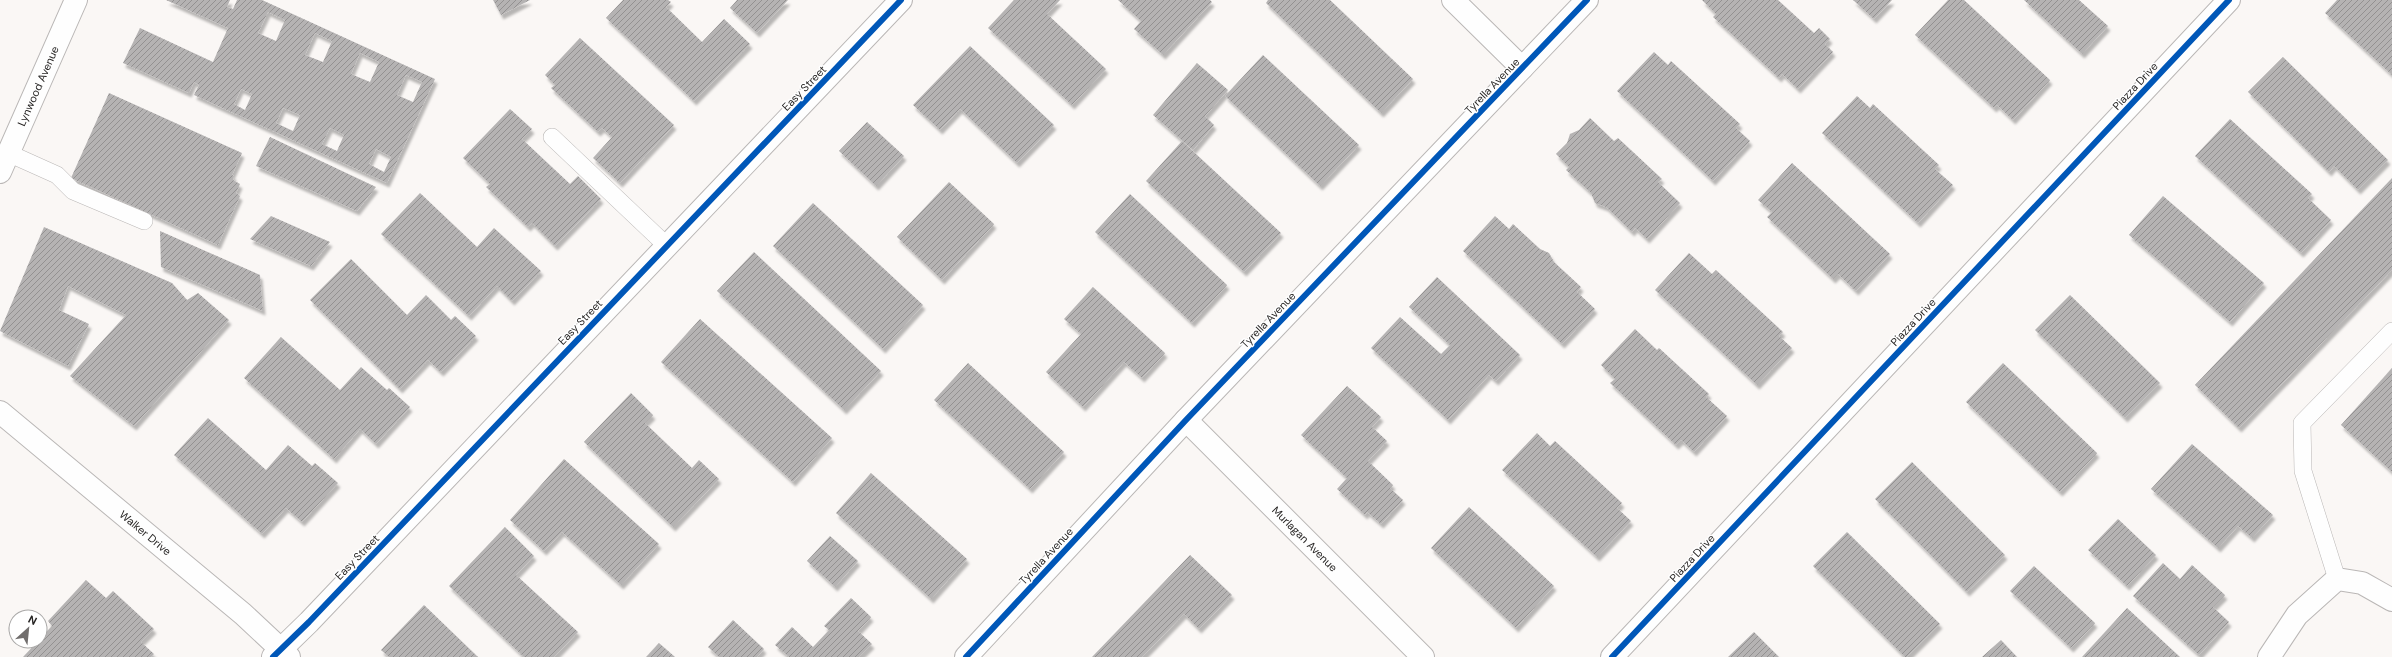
<svg xmlns="http://www.w3.org/2000/svg" width="2392" height="657" viewBox="0 0 2392 657" font-family="'DM Sans',sans-serif">
  <defs>
    <pattern id="building-hatch" width="6" height="6" patternUnits="userSpaceOnUse"><rect width="6" height="6" fill="#b5b3b3"/><path d="M-1 1l2-2M0 6l6-6M5 7l2-2" fill="none" stroke="#939191"/></pattern>
    <filter id="shadow"><feDropShadow dx="2.5" dy="4.5" stdDeviation="1" flood-color="#0004"/></filter>
  </defs>
  <rect width="100%" height="100%" fill="#faf7f5"/>
  <g fill="url(#building-hatch)" fill-rule="evenodd" filter="url(#shadow)">
    <path d="M166,0H230L227,7L233,9L237,0H262L435,79L387,183L194,95L199,85L194,82L189,93L123,63L140,28L213,62L228,28ZM268,12L285,20L276,41L258,33ZM315,33L332,41L323,62L305,55ZM360,53L379,62L370,82L351,74ZM406,75L422,82L413,102L397,95ZM241,89L252,94L245,110L234,104ZM283,108L300,115L293,131L276,123ZM330,128L344,135L337,151L322,144ZM376,149L391,157L384,172L369,164Z"/>
    <path d="M493,0H530L501,15Z"/>
    <path d="M623,0H668L671,2L666,7L702,42L724,19L750,44L694,101L606,18Z"/>
    <path d="M737,0H788L757,33L730,8Z"/>
    <path d="M1014,0H1060L1047,14L1106,69L1072,105L988,28Z"/>
    <path d="M1118,0H1210L1212,2L1163,55L1134,29L1141,21Z"/>
    <path d="M1268,0H1330L1413,79L1381,113L1266,3Z"/>
    <path d="M1702,0H1778L1814,33L1819,28L1830,39L1825,44L1833,52L1798,89L1782,74L1779,78L1713,17L1716,14Z"/>
    <path d="M1853,0H1892L1874,19Z"/>
    <path d="M1948,0H1964L2050,80L2013,120L1997,105L1994,108L1915,35Z"/>
    <path d="M2024,0H2079L2108,26L2082,54Z"/>
    <path d="M2337,0H2392V75L2325,13Z"/>
    <path d="M580,38L674,125L620,183L593,158L612,137L602,128L598,132L551,88L555,85L545,75Z"/>
    <path d="M970,46L1054,125L1017,163L960,109L940,130L913,105Z"/>
    <path d="M1654,52L1668,65L1671,61L1740,124L1736,128L1750,141L1713,181L1617,91Z"/>
    <path d="M1263,55L1359,145L1320,186L1225,96Z"/>
    <path d="M2283,57L2388,160L2358,190L2334,166L2329,172L2248,92Z"/>
    <path d="M1197,63L1228,90L1205,116L1214,125L1193,150L1153,115Z"/>
    <path d="M109,93L242,153L232,175L234,176L233,180L240,184L236,193L240,196L218,245L71,178Z"/>
    <path d="M1857,96L1870,108L1873,104L1939,165L1935,169L1953,185L1918,223L1822,133Z"/>
    <path d="M510,109L532,129L522,139L570,184L578,176L601,199L555,246L532,223L528,227L486,187L490,184L463,158Z"/>
    <path d="M1590,118L1614,141L1618,138L1662,179L1658,182L1680,203L1647,239L1635,228L1632,232L1606,207L1595,203L1591,193L1566,170L1569,167L1556,154L1567,143L1570,134L1579,130Z"/>
    <path d="M2230,119L2312,194L2308,198L2331,220L2301,253L2195,156Z"/>
    <path d="M867,122L904,156L876,186L839,151Z"/>
    <path d="M270,137L376,187L357,211L256,166Z"/>
    <path d="M1182,141L1281,233L1244,272L1146,181Z"/>
    <path d="M1792,163L1890,254L1856,291L1838,274L1833,279L1767,217L1772,212L1758,200Z"/>
    <path d="M2392,178V270L2239,428L2195,385Z"/>
    <path d="M949,182L994,224L942,280L897,237Z"/>
    <path d="M420,193L477,247L494,228L541,271L512,301L497,286L469,316L381,234Z"/>
    <path d="M1130,194L1227,285L1192,323L1095,232Z"/>
    <path d="M2163,196L2264,283L2230,322L2129,235Z"/>
    <path d="M813,203L923,305L883,349L773,246Z"/>
    <path d="M271,216L330,242L311,266L250,239Z"/>
    <path d="M1495,216L1509,229L1513,224L1540,249L1549,253L1554,262L1581,287L1577,292L1595,309L1562,344L1463,251Z"/>
    <path d="M44,227L172,283L187,300L198,293L229,320L134,426L70,376L126,315L68,286L59,310L89,324L68,366L0,331Z"/>
    <path d="M160,231L260,275L263,311L161,267Z"/>
    <path d="M754,252L881,371L844,410L717,291Z"/>
    <path d="M1689,253L1712,274L1716,270L1783,332L1779,336L1792,348L1757,385L1655,290Z"/>
    <path d="M351,259L407,315L426,295L451,320L455,316L476,336L441,372L428,360L400,389L310,300Z"/>
    <path d="M1437,277L1520,355L1496,381L1489,375L1448,420L1371,348L1400,317L1441,354L1450,345L1409,307Z"/>
    <path d="M1093,287L1165,353L1142,378L1124,362L1083,407L1046,372L1081,334L1064,319Z"/>
    <path d="M2070,295L2160,383L2125,418L2035,330Z"/>
    <path d="M700,319L832,438L793,482L661,362Z"/>
    <path d="M1635,329L1657,350L1659,348L1709,394L1706,397L1727,416L1694,452L1681,440L1676,445L1610,383L1615,379L1601,365Z"/>
    <path d="M281,337L340,390L361,367L387,390L389,388L410,407L376,444L360,429L334,459L244,378Z"/>
    <path d="M968,363L1064,452L1030,489L934,400Z"/>
    <path d="M2003,363L2097,453L2060,492L1966,402Z"/>
    <path d="M2392,368V472L2341,425Z"/>
    <path d="M1347,386L1381,417L1372,427L1387,441L1368,461L1393,485L1390,488L1403,500L1381,524L1367,512L1365,515L1337,489L1347,478L1301,435Z"/>
    <path d="M631,393L653,415L645,423L692,468L699,460L719,479L673,527L584,442Z"/>
    <path d="M208,418L266,470L288,445L312,466L315,463L338,483L302,522L286,508L262,534L174,455Z"/>
    <path d="M1537,433L1550,446L1555,441L1622,503L1617,508L1631,521L1597,557L1502,470Z"/>
    <path d="M2192,444L2273,515L2252,538L2238,526L2218,548L2151,489Z"/>
    <path d="M564,459L659,544L621,585L562,532L544,551L510,520Z"/>
    <path d="M1912,462L2005,555L1967,592L1875,499Z"/>
    <path d="M871,473L967,559L931,599L836,513Z"/>
    <path d="M1469,507L1554,586L1516,628L1431,548Z"/>
    <path d="M2118,519L2156,555L2127,586L2088,550Z"/>
    <path d="M505,527L534,556L516,575L578,632L554,657H524L449,586Z"/>
    <path d="M1847,532L1940,624L1907,657H1905L1813,566Z"/>
    <path d="M830,536L858,561L835,587L807,561Z"/>
    <path d="M1190,555L1232,595L1199,629L1184,614L1142,657H1092Z"/>
    <path d="M2163,563L2180,579L2192,565L2225,595L2213,607L2229,622L2199,655L2133,596Z"/>
    <path d="M2034,566L2095,623L2071,648L2010,591Z"/>
    <path d="M86,580L106,598L113,591L154,629L141,642L154,654L151,657H23L52,626L48,621Z"/>
    <path d="M851,598L871,617L858,631L872,644L859,657H789L775,645L792,627L813,647L829,630L824,626Z"/>
    <path d="M424,605L478,657H389L381,650Z"/>
    <path d="M2127,608L2180,657H2082Z"/>
    <path d="M733,620L764,649L757,657H719L708,647Z"/>
    <path d="M1754,632L1779,657H1728Z"/>
    <path d="M2001,640L2017,657H1982Z"/>
    <path d="M659,643L675,657H646Z"/>
  </g>
  <g fill="none" stroke-linecap="round" stroke-linejoin="round">
    <defs>
      <g id="service">
        <path d="M552,137L667,246"/>
        <path d="M8,153L57,175L73,191L144,221"/>
        <path d="M2337,579L2303,471L2302,423L2392,331"/>
      </g>
      <g id="minor">
        <path d="M1453,0L1522,68"/>
        <path id="s1" d="M0,172L76,0"/>
        <path id="s2" d="M0,412L243,614L289,657"/>
        <path id="s3" d="M1186,420L1423,657"/>
        <path d="M273,657L309,622L901,0"/>
        <path d="M966,657L1186,420L1587,0"/>
        <path d="M1612,657L2229,0"/>
        <path d="M2269,657L2297,615L2337,579L2362,583L2392,600"/>
      </g>
    </defs>
    <use href="#service" stroke="#bab7b6" stroke-width="18"/>
    <use href="#minor" stroke="#bab7b6" stroke-width="24"/>
    <use href="#service" stroke="#fefefe" stroke-width="17"/>
    <use href="#minor" stroke="#fefefe" stroke-width="22"/>
    <defs>
      <g id="cycleway">
        <path d="M273,657L309,622L901,0"/>
        <path d="M966,657L1186,420L1587,0"/>
        <path d="M1612,657L2229,0"/>
      </g>
    </defs>
    <use href="#cycleway" stroke="#fff" stroke-width="8"/>
    <use href="#cycleway" stroke="#0057b8" stroke-width="6"/>
  </g>
  <g text-anchor="middle" dominant-baseline="central" stroke-width="3" stroke-linejoin="round" paint-order="stroke">
    <g font-size="11" fill="#272524" stroke="#fff">
      <text stroke="none"><textPath href="#s1" startOffset="94">Lynwood Avenue</textPath></text>
      <text transform="translate(1492 86) rotate(-46)">Tyrella Avenue</text>
      <text transform="translate(2135 86) rotate(-47)">Piazza Drive</text>
      <text transform="translate(804 88) rotate(-46)">Easy Street</text>
      <text transform="translate(1268 320) rotate(-46)">Tyrella Avenue</text>
      <text transform="translate(580 322) rotate(-46)">Easy Street</text>
      <text transform="translate(1913 322) rotate(-47)">Piazza Drive</text>
      <text stroke="none"><textPath href="#s2" startOffset="189">Walker Drive</textPath></text>
      <text stroke="none"><textPath href="#s3" startOffset="168">Murlagan Avenue</textPath></text>
      <text transform="translate(1046 556) rotate(-47)">Tyrella Avenue</text>
      <text transform="translate(357 557) rotate(-46)">Easy Street</text>
      <text transform="translate(1692 558) rotate(-47)">Piazza Drive</text>
    </g>
  </g>
  <g transform="translate(28 629) rotate(27)"><circle r="19" fill="#ffffff" stroke="#a9a8a7"/>
  <path d="M0-3L7 15L0 10L-7 15Z" fill="#716e6d"/>
  <text y="-6" font-size="11" font-weight="bold" text-anchor="middle" fill="#272524">N</text>
  </g>
</svg>
